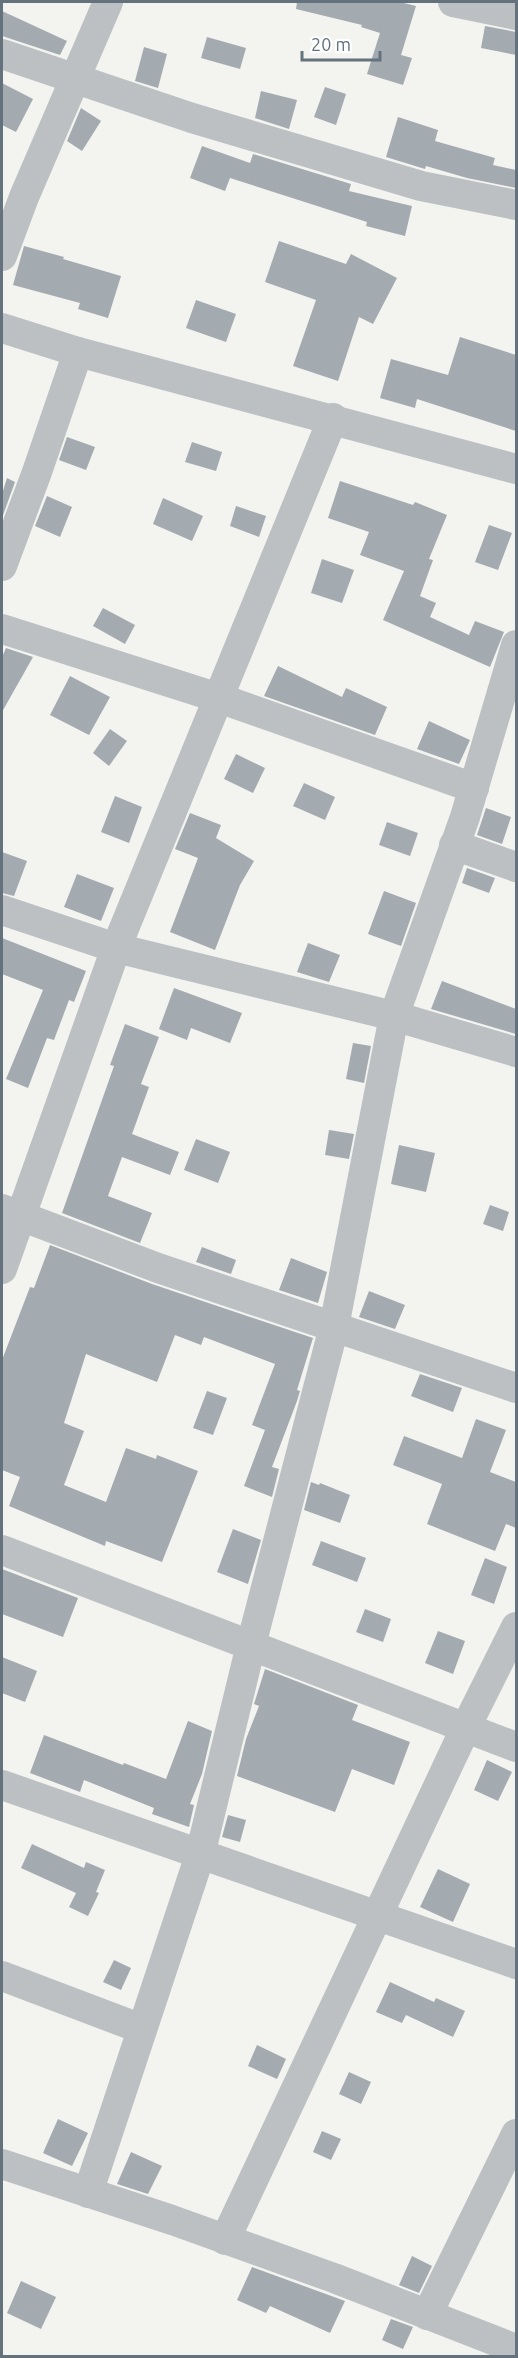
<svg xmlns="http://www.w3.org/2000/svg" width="518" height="2358" viewBox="0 0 518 2358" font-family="Ubuntu,sans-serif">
  <rect width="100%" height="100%" fill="#f3f3ef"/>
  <g fill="#a4abb0">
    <path d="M297,2H400L416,6L401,55L412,58L403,85L367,74L380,33L361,27L362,25L296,9Z"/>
    <path d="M2,11L67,41L60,55L2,36Z"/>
    <path d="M485,26L516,32V55L481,48Z"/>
    <path d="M207,37L246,48L240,69L201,58Z"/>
    <path d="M144,47L167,54L158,88L135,81Z"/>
    <path d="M2,83L33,99L16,132L2,125Z"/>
    <path d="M325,87L346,94L336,125L314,117Z"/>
    <path d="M261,91L297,100L289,129L255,118Z"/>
    <path d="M81,108L101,121L82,151L67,141Z"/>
    <path d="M398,117L438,130L435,141L495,158L493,165L516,170V188L467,178L426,166L425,169L386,157Z"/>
    <path d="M202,146L250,163L253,154L351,184L349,191L412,206L405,236L366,226L367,222L230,178L225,191L190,178Z"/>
    <path d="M279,241L346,264L351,254L397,278L373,324L359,317L338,381L293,366L316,300L265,282Z"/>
    <path d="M24,246L64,257L63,259L121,276L108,318L78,309L80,303L13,285Z"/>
    <path d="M196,300L236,314L226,342L186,328Z"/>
    <path d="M460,337L516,355V431L417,399L415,408L380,398L391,359L448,375Z"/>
    <path d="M67,437L95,447L86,470L59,460Z"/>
    <path d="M192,442L222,452L216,471L185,462Z"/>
    <path d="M7,478L15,482L2,518V494Z"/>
    <path d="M340,481L413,505L415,502L447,515L429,559L433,560L420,596L436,603L430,617L469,635L475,621L504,632L490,667L383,620L404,571L360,555L369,532L328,518Z"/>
    <path d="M47,496L72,507L60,537L35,526Z"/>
    <path d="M163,498L203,516L192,541L153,524Z"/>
    <path d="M236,506L266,516L259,537L230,526Z"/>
    <path d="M489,525L512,533L498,570L475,562Z"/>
    <path d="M322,559L354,570L342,603L311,593Z"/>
    <path d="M103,608L135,625L125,644L93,626Z"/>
    <path d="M6,648L33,657L2,712V657Z"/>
    <path d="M278,666L342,697L346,688L387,707L375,735L264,696Z"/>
    <path d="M70,676L110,697L89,735L50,715Z"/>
    <path d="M429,721L470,740L459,764L417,749Z"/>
    <path d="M110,729L127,741L109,766L93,753Z"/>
    <path d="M236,754L265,768L253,793L224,779Z"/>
    <path d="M304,783L335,797L325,820L293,806Z"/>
    <path d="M115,796L142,807L129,843L101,832Z"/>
    <path d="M486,808L511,817L502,844L477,835Z"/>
    <path d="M190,813L221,825L216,838L254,861L240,885L215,950L170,932L198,858L175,849Z"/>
    <path d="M387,822L418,833L410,856L379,845Z"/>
    <path d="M2,852L27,861L14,896L2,893Z"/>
    <path d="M467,868L495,878L489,893L462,883Z"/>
    <path d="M77,874L114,888L101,921L64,907Z"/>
    <path d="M384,891L416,903L401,946L368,934Z"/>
    <path d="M2,938L86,971L74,1002L69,1000L54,1040L47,1038L28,1088L6,1079L43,990L2,974Z"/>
    <path d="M308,943L340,955L329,982L297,972Z"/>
    <path d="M442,981L516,1009V1034L431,1009Z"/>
    <path d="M174,988L242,1013L230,1043L191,1028L187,1040L159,1029Z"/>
    <path d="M125,1024L159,1037L141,1084L149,1087L132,1134L179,1152L170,1175L122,1157L108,1196L152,1213L140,1243L62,1213L114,1066L110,1065Z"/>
    <path d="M353,1043L371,1046L364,1083L346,1079Z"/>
    <path d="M329,1130L354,1134L349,1159L325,1155Z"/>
    <path d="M196,1139L230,1152L218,1183L184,1170Z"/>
    <path d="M399,1145L435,1153L426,1192L391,1184Z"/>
    <path d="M490,1205L509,1212L503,1231L483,1224Z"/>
    <path d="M50,1245L152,1284L313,1338L297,1390L300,1391L297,1401L272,1467L279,1469L272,1497L244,1486L265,1430L252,1425L275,1364L204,1337L201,1345L175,1335L157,1382L86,1354L64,1423L84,1431L64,1485L106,1502L126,1448L156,1459L157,1455L198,1471L162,1562L106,1541L105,1546L9,1506L20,1477L2,1470V1360L30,1287L34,1288Z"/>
    <path d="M202,1247L236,1260L231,1274L196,1262Z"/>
    <path d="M291,1258L327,1272L318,1303L279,1290Z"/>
    <path d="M369,1291L405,1305L395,1329L359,1317Z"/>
    <path d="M420,1374L462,1388L453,1412L411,1396Z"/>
    <path d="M207,1391L227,1398L213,1435L193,1428Z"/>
    <path d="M476,1419L506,1430L490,1472L516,1482V1528L506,1524L495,1551L427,1524L442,1484L393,1465L404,1436L462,1458Z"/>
    <path d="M311,1482L319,1485L320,1483L350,1495L340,1523L304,1510Z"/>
    <path d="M233,1529L261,1540L248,1584L217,1572Z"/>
    <path d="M321,1541L366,1558L357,1582L312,1565Z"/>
    <path d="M485,1558L507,1567L494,1604L471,1595Z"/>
    <path d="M2,1569L78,1598L63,1637L2,1614Z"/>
    <path d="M365,1609L391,1619L383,1642L356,1632Z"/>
    <path d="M438,1631L465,1641L453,1674L425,1663Z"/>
    <path d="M2,1657L37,1671L25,1702L2,1693Z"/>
    <path d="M265,1669L358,1705L352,1720L410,1742L394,1785L352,1769L335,1812L237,1776L246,1739L259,1706L254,1704Z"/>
    <path d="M188,1721L212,1731L202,1774L190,1804L194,1805L189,1827L152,1814L154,1808L84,1780L80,1792L30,1773L44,1735L123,1765L124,1763L166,1779Z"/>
    <path d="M487,1760L512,1772L498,1801L474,1790Z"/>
    <path d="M228,1815L246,1820L240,1842L222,1837Z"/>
    <path d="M32,1844L84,1868L86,1862L105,1870L96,1892L99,1893L88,1916L69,1907L76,1893L21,1868Z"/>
    <path d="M438,1869L470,1884L453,1922L420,1907Z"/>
    <path d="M114,1960L131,1968L121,1990L103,1982Z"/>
    <path d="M390,1982L434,2002L436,1998L465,2011L453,2037L406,2015L402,2023L376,2012Z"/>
    <path d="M257,2045L286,2059L277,2079L248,2066Z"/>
    <path d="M349,2072L371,2082L361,2104L339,2094Z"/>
    <path d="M58,2119L88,2133L72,2166L43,2153Z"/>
    <path d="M322,2131L341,2139L331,2160L313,2152Z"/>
    <path d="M131,2152L162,2166L148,2194L117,2184Z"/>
    <path d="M412,2256L432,2266L419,2293L399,2285Z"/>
    <path d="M252,2267L345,2301L330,2333L270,2306L266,2313L237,2300Z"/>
    <path d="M21,2281L56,2297L41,2329L7,2313Z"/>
    <path d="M391,2319L413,2327L403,2349L382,2340Z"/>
  </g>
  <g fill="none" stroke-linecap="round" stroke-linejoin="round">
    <g stroke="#bcc0c3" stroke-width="30">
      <path d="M453,2L516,15"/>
      <path d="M2,54L192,118L421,186L516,205"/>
      <path d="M2,256L24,197L108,2"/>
      <path d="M2,328L78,352L516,469"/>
      <path d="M2,566L37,472L78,352"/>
      <path d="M2,629L219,698L474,788"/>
      <path d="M454,845L516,867"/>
      <path d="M2,910L116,948L394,1016L516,1052"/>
      <path d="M2,1209L158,1268L516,1388"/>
      <path d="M2,1269L116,948L333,418"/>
      <path d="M2,1550L516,1747"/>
      <path d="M2,1785L516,1964"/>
      <path d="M2,1976L142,2029"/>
      <path d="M2,2164L172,2220L334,2278L516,2349"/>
      <path d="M88,2193L200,1855L251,1645L334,1327L394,1016L465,817L516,645"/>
      <path d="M225,2240L466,1727L516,1627"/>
      <path d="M427,2315L516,2134"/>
    </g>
  </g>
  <rect width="518" height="2358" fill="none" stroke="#64727e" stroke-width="6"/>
  <path d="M302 51v9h78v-9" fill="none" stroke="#64727e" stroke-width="3"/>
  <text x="311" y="51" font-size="18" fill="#64727e" stroke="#ffffff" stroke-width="4.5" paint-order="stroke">20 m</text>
</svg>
